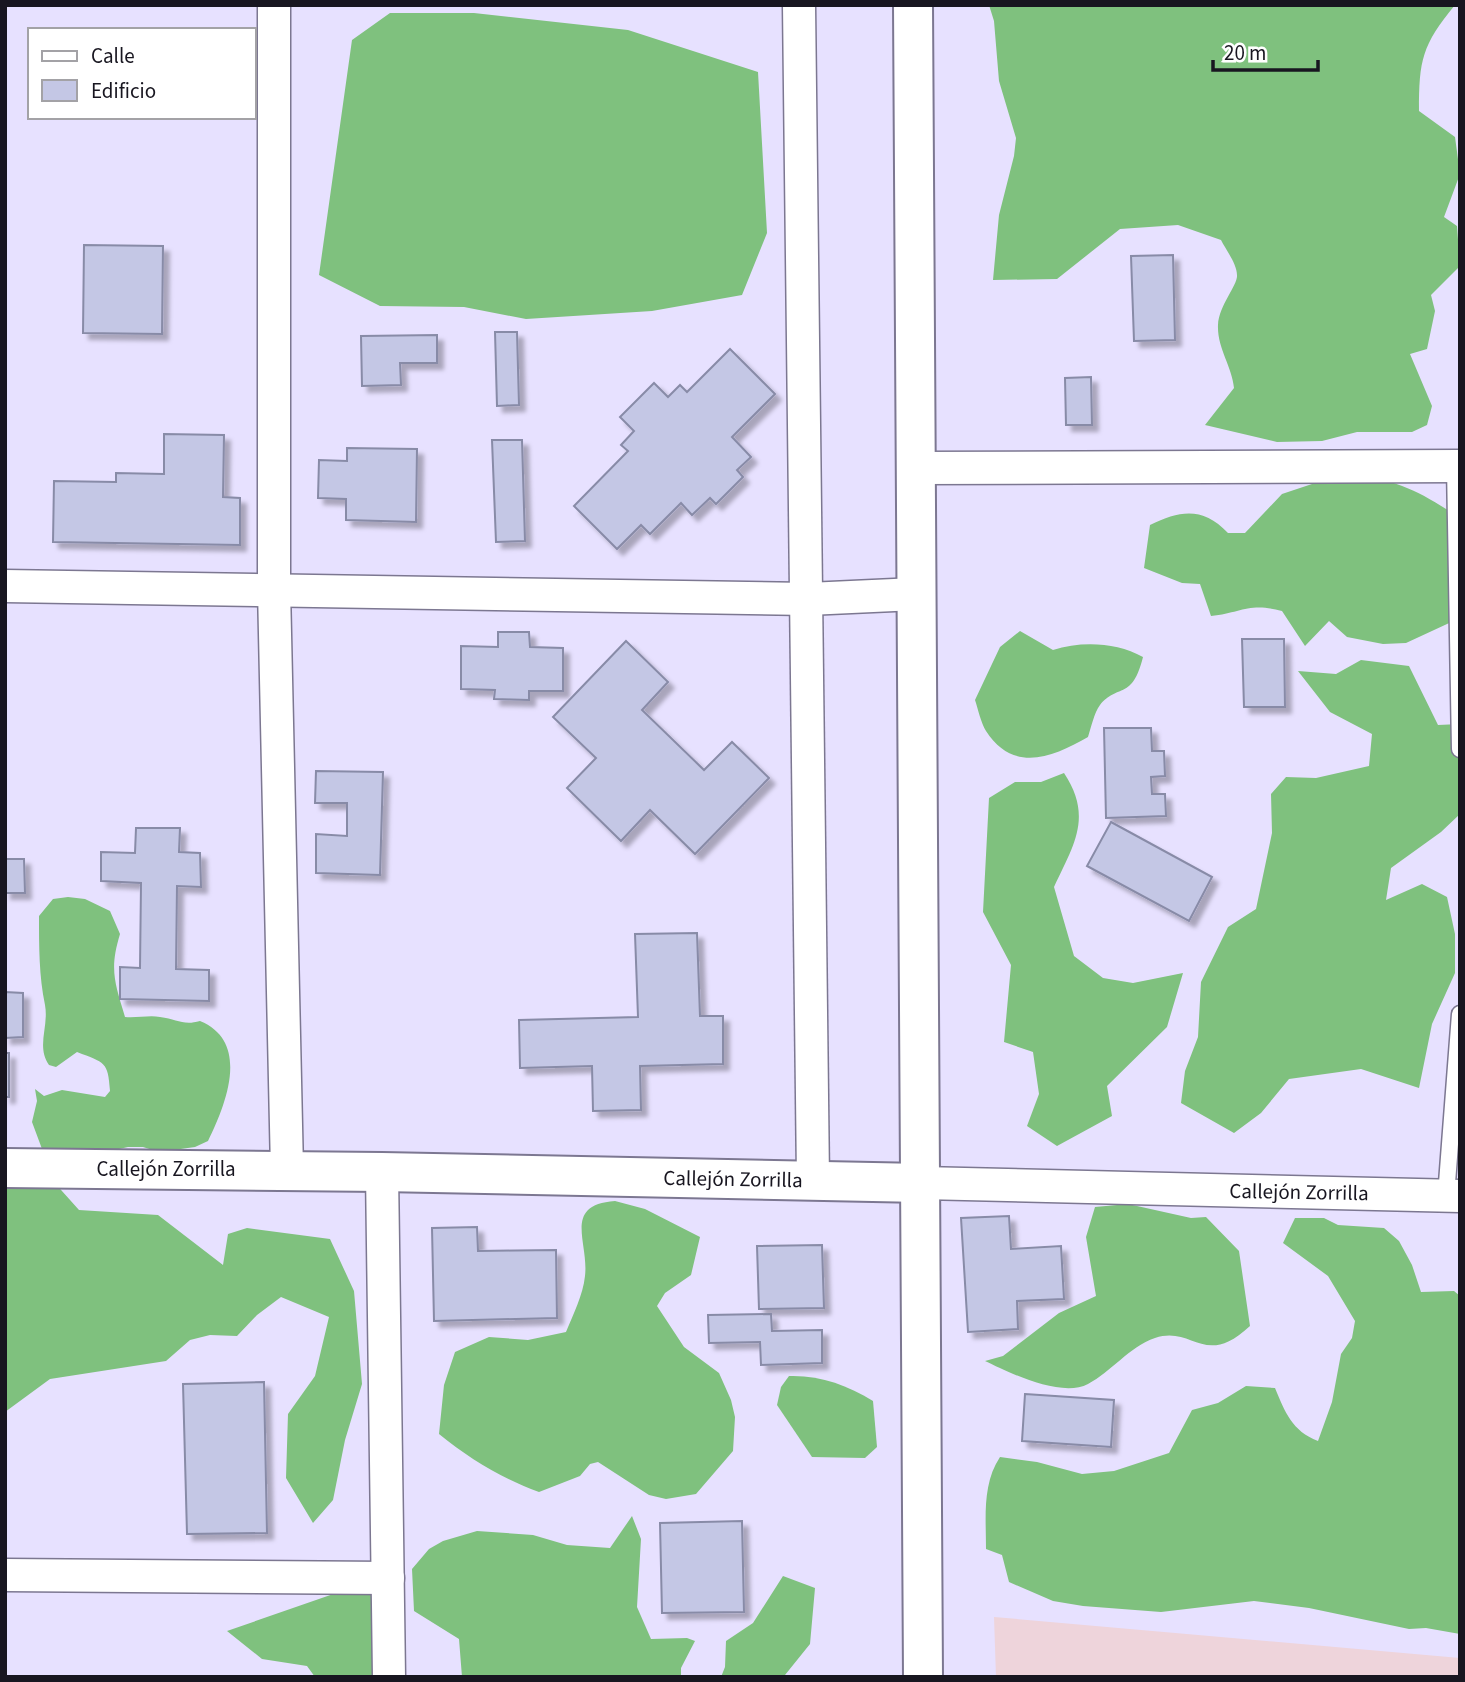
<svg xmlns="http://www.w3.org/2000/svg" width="1465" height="1682" viewBox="0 0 1465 1682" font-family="'Source Sans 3',sans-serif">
  <defs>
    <filter id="shadow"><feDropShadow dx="6" dy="6" stdDeviation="2" flood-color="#0004"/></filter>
  </defs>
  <rect width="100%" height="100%" fill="#e7e1ff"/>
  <path fill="#eed4db" d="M994,1617L1460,1658V1677H996Z"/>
  <g fill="#7fc17e">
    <path d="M989,5H1455C1422,45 1419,60 1419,111L1455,137L1460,174L1444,217L1457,226L1460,266L1431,295L1435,311L1427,349L1410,354L1432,406L1427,425L1412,432H1357L1322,441L1277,442L1205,425L1234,388C1232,366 1217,348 1218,325C1219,305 1238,285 1237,275C1237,264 1226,250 1221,240L1178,225L1120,229L1057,279L993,280L999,215L1014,156L1016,138L999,81L994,21Z"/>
    <path d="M390,13H474L628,30L758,72L767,233L742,295L652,311L526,319L464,307L380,306L319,275L352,40Z"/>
    <path d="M1348,472C1400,482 1416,489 1460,518V618L1406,643L1383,644L1347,637L1329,621L1305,646L1282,611C1249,602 1241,613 1211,616L1200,584L1182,583L1144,568L1150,525C1181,510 1203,507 1228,533H1245L1282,494Z"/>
    <path d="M1020,631L1053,650C1081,641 1116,642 1143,657C1132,701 1118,683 1100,705C1094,713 1091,728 1088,737C1053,757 1014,774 986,731C981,723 978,709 975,700L1000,647Z"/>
    <path d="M1361,660L1409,666L1438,725L1460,724V814L1441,832L1391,868L1386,900L1422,884L1447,897L1455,934V973L1432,1024L1419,1088L1361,1069L1289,1079L1261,1113L1234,1133L1181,1103L1185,1071L1198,1037L1201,982L1228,927L1256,909L1272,833L1271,794L1286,777L1316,778L1369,766L1372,734L1330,712L1298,671L1336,674Z"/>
    <path d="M1064,773C1093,817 1074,844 1054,887L1074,956L1103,978L1133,983L1183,973L1167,1027L1107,1086L1112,1116L1057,1146L1027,1126L1039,1094L1033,1052L1004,1042L1011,965L983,912L989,798L1015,782H1041Z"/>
    <path d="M68,897L85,899L110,911L120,934C109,970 115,983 125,1017C137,1018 150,1015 160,1017C177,1019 183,1026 200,1021C251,1042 226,1104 208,1141L195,1147L159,1152L143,1147H128L97,1154L45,1157L32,1122L37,1101L35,1089L44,1096L62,1090L105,1097L110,1091C108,1061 105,1063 77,1052L56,1067L49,1065C36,1046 49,1027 45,1005C39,976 39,947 39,916L53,899Z"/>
    <path d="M53,1181L79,1210L158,1215L223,1265L228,1234L247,1228L330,1239L354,1291L362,1384L345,1440L333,1500L313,1523L286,1478L288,1414L315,1376L329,1317L281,1297L257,1315L237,1336L210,1335L190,1340L166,1361L50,1379L5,1412V1187Z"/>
    <path d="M615,1201L645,1209L700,1237L691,1275L665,1293L657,1306L684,1347L719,1373L731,1400L735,1417L733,1451L696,1494L666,1499L649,1495L598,1462L590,1464L580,1476L539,1492C501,1478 470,1459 439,1434L444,1385L455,1352L489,1337L528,1340L566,1332C573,1315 583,1295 585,1276C589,1242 562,1205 615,1201Z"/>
    <path d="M1128,1204L1191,1218L1206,1217L1239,1251L1250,1326C1204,1369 1193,1325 1155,1338C1129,1347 1111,1372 1088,1384C1061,1398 1010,1373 985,1361L1003,1356L1059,1313L1096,1296L1086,1237L1095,1207Z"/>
    <path d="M1295,1218H1324L1338,1225L1384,1228L1399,1241L1412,1265L1421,1292L1454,1291L1460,1296V1634L1426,1628L1409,1629L1309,1608L1254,1601L1161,1612L1083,1606L1053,1601L1009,1582L1002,1555L986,1549C986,1518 982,1484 1000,1457L1037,1462L1082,1474L1114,1471L1169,1453L1192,1410L1218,1403L1246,1386L1275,1388C1285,1412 1292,1431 1318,1441L1332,1402L1341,1354L1352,1338L1355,1321L1328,1276L1283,1243Z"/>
    <path d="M789,1376C820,1375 847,1385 873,1401L877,1447L865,1458L812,1457L777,1405L781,1387Z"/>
    <path d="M632,1516L641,1539L637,1607L651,1639L687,1638L695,1641L681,1668V1677H462L459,1639L414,1611L412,1569L429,1549L443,1541L477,1531L533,1535L567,1545L610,1548Z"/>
    <path d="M783,1576L815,1588L810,1644L785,1675L721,1677L725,1667L726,1641L753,1623Z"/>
    <path d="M373,1590L393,1677H315L307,1666L262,1659L227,1631L342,1591Z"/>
  </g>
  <g fill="#c4c7e5" stroke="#888ba7" stroke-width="2" filter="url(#shadow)">
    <path d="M84,245L163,246L162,334L83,333Z"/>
    <path d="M1173,255L1175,340L1134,341L1131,256Z"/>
    <path d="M495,332H517L519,405L497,406Z"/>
    <path d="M437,335V363H400L401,385L362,386L361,336Z"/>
    <path d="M730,349L775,394L732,437L751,457L737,470L743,477L716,504L710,498L692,515L681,503L650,534L641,525L617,549L574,506L628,451L621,445L634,431L620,417L654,383L668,397L680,385L687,392Z"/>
    <path d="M1091,377L1092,425H1066L1065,378Z"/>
    <path d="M164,434L224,435L223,497L240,498V545L53,542L54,481L116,482V473L164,474Z"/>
    <path d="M492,440H522L525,541L496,542Z"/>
    <path d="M347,448L417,449L416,522L346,520V499L318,498L319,460L347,461Z"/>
    <path d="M498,632H529L530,647L563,648V691H529V700L494,699L495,690L461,689V646L498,647Z"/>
    <path d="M1242,639H1284L1285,707H1244Z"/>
    <path d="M626,641L668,682L642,710L704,770L732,742L769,778L695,854L650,810L621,841L567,788L596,758L553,717Z"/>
    <path d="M1104,728H1151L1152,751H1164L1165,776L1151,777L1152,794H1165L1166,816L1106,818Z"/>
    <path d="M316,771L383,772L380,875L316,873V834L347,836V803H315Z"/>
    <path d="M1111,822L1212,877L1189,921L1087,866Z"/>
    <path d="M136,828H180L179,852L200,853L201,887L177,886L176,969L209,970V1001L120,999V967L140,968L141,883L101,881V852L135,853Z"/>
    <path d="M5,859H24L25,893H5Z"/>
    <path d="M697,933L700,1016H723V1064L640,1066L641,1110L593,1111L592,1066L520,1068L519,1020L638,1017L635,934Z"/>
    <path d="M5,992L23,993V1037L5,1038Z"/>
    <rect x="5" y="1053" width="4" height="44"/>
    <path d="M1009,1216L1011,1249L1061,1246L1064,1299L1017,1301L1018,1329L968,1332L961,1218Z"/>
    <path d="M477,1227L478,1251L556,1250L557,1318L434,1321L432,1228Z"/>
    <path d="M822,1245L824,1308L759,1309L757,1246Z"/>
    <path d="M771,1314L772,1331L822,1330V1363L761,1365L760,1342L709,1343L708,1315Z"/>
    <path d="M264,1382L267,1533L187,1534L183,1384Z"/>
    <path d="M1025,1394L1114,1400L1111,1447L1022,1441Z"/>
    <path d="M742,1521L744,1612L662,1613L660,1523Z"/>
  </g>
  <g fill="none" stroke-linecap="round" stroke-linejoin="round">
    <defs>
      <g id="service">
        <path d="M1455,466L1460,749"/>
        <path d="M1446,1196L1460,1014"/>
      </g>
      <g id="minor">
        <path d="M274,5V589L287,1170"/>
        <path d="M799,5L813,1180"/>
        <path d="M917,468L1460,466"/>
        <path d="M5,586L808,599L916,594"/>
        <path d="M382,1172L389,1677"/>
        <path d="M922,1183L1460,1196"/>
        <path d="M5,1575L388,1578"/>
      </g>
      <path id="tertiary" d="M5,1168L382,1172L922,1183"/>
      <path id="primary" d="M913,5L923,1677"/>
    </defs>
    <use href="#service" stroke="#7c7791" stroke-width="19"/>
    <use href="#minor" stroke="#7c7791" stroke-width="35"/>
    <use href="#tertiary" stroke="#7c7791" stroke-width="42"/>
    <use href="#primary" stroke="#7c7791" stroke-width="42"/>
    <use href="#service" stroke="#fff" stroke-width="16"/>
    <use href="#minor" stroke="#fff" stroke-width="32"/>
    <use href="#tertiary" stroke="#fff" stroke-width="38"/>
    <use href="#primary" stroke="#fff" stroke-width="38"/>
  </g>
  <g text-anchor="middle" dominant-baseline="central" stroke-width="5" stroke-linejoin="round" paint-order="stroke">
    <g font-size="21" fill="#181620" stroke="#fff">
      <text x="166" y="1169">Callejón Zorrilla</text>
      <text transform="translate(733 1179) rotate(1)">Callejón Zorrilla</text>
      <text transform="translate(1299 1192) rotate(1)">Callejón Zorrilla</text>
    </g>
  </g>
  <rect width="1465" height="1682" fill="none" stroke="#181620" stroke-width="14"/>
  <rect x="28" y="28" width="228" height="91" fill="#ffffff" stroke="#a3a2a6" stroke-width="2"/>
  <rect x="42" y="51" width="35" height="10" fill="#ffffff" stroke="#a3a2a6" stroke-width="2"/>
  <text x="91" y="63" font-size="21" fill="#181620">Calle</text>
  <rect x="42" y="80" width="35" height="21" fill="#c4c7e5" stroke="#a3a2a6" stroke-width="2"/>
  <text x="91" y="98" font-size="21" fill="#181620">Edificio</text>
  <path d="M1213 60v10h105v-10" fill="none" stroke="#181620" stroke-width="3.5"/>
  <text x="1224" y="60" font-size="21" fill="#181620" stroke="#ffffff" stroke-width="5" paint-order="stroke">20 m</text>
</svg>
